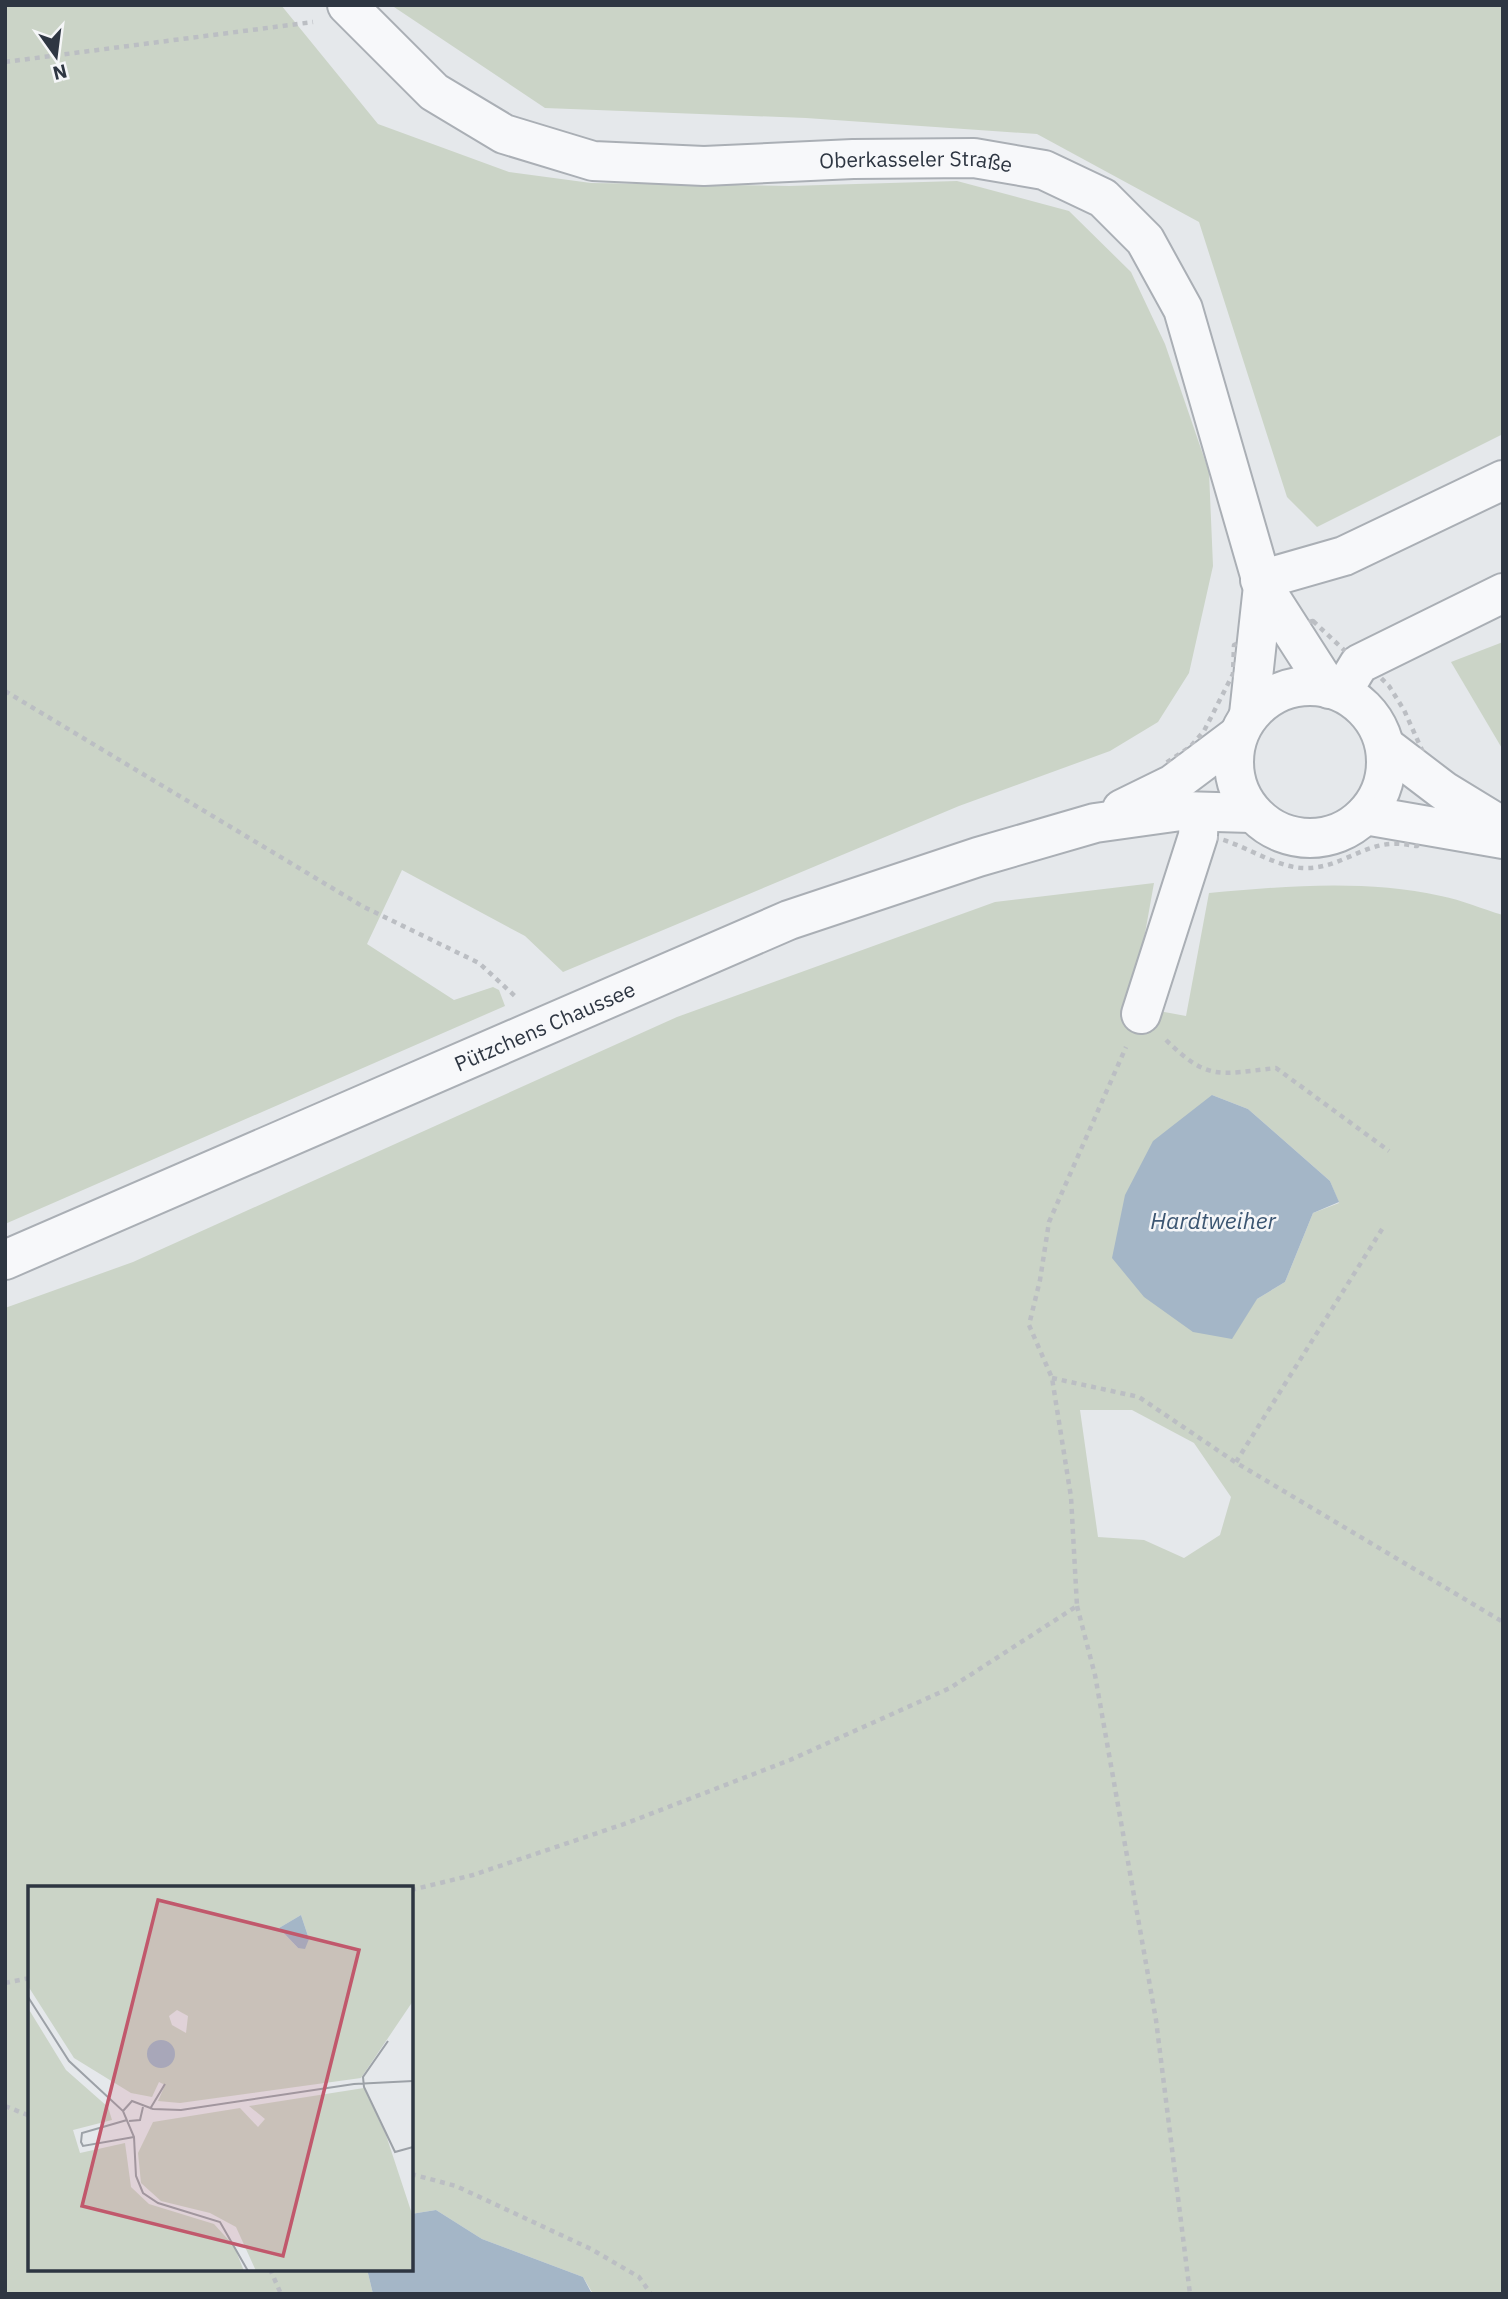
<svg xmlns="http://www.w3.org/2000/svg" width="1508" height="2299" viewBox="0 0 1508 2299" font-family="'IBM Plex Sans',sans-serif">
  <rect width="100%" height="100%" fill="#e5e8eb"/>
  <g fill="#cbd4c7" fill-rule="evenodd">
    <path d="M5,5H281L378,124L509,172L591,183L789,186L957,181L1069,211L1131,272L1165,344L1209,472L1213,566L1189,673L1158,722L1110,751L959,806L563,972L525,936L402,870L367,944L454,1000L493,987L499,990L505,1006L5,1224Z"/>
    <path d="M391,5H1503V434L1317,527L1287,497L1199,222L1037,134L806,118L545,108Z"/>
    <path d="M1503,642V750L1451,662Z"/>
    <path d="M1154,883L1132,1006L1186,1016L1209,893C1285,886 1365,879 1441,896C1462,900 1482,909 1503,915V2294H593L583,2277L482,2239L436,2210L411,2214V1888H30V2269H367L373,2294H5V1308L133,1262L677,1017L995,902ZM1212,1095L1248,1109L1330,1181L1339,1203L1313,1213L1285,1282L1257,1299ZM1080,1410H1132L1194,1443L1231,1497L1220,1535L1184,1558L1144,1540L1098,1537Z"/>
  </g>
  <g fill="#a4b6c7">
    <path d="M1212,1095L1248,1109L1330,1181L1339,1202L1313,1213L1285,1282L1257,1299L1232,1339L1193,1332L1144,1297L1112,1258L1125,1195L1153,1141Z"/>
    <path d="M436,2210L482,2239L583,2277L592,2294H373L367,2269H411V2214Z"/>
  </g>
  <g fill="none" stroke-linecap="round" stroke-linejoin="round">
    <defs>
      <g id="minor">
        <path id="s1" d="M347,5L434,92L504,134L593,161L704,166L853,159L974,158L1044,170L1103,198L1145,240L1183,309L1263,586L1329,689"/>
        <path d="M1260,580L1344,556L1503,480"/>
        <circle cx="1310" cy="762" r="76"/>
        <path d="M1342,692L1359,664L1503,593"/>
        <path d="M1249,714L1263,586"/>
        <path d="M1385,746L1444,791L1503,827"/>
        <path d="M1122,809L1173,784L1237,736"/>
        <path d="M1365,815L1503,839"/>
        <path d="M1141,1014L1198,836L1199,812"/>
        <path id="s2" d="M5,1260L789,920L978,857L1095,823L1181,811L1251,813"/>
      </g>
    </defs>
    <use href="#minor" stroke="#aaafb5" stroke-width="42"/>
    <g stroke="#bbbec3" stroke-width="4.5" stroke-dasharray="5 5" stroke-linecap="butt">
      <path d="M5,62L313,22"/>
      <path d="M1313,621L1359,664L1373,670L1389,686L1404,710L1426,759L1452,776L1417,846C1408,845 1399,843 1390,844C1360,846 1336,870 1302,868C1262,865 1226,828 1188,838L1166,763L1190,747L1204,731L1233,674L1234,645L1257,635Z"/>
      <path d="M5,691L362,906L479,963L517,998"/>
      <path d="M1166,1040C1209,1082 1219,1074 1276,1068L1389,1151"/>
      <path d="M1052,1378L1139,1397L1235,1462L1503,1622"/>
      <path d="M1236,1462L1384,1226"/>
      <path d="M1077,1606L1095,1675L1156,2020L1190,2294"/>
      <path d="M411,1890L473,1875L627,1823L790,1760L950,1688L1077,1606L1071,1497L1052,1378L1029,1325L1040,1280L1049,1222L1126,1047"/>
      <path d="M5,1983L30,1978"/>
      <path d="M5,2106L30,2116"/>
      <path d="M411,2174L456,2186L591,2249L639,2277L651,2294"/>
      <path d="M270,2269L281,2294"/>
    </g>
    <use href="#minor" stroke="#f7f8fa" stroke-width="38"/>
  </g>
  <g text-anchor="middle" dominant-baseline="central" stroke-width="5" stroke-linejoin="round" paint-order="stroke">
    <g font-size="21" fill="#2e3642" stroke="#f5f6f8">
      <text stroke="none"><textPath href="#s1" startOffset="621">Oberkasseler Straße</textPath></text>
      <text stroke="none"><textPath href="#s2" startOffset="588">Pützchens Chaussee</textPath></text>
    </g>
    <g font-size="23" font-style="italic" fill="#3c5672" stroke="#f5f6f8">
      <text x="1213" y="1220">Hardtweiher</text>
    </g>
  </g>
  <g transform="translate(28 1886)">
    <rect width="385" height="385" fill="#e5e8eb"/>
    <path d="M0,0H385V115L333,192L152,217L130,215L137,199L131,196L124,211L103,207L46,172L0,100ZM273,29L281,53L270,62L251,42ZM149,124L160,130L158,147L144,139L141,130ZM0,122L38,184L80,221L84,234L45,244L52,267L97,257L103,301L121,318L186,338L206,360L216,385H0ZM336,202L358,249L385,331V385H228L208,341L182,327L133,315L113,297L110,267L125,236L212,222L230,241L237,233L221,220Z" fill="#cbd4c7" fill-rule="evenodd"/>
    <path d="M273,29L281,53L277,63L270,62L251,42ZM119 168a14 14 0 1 1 28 0a14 14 0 1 1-28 0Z" fill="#a4b6c7"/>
    <path fill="none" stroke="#9ca1a7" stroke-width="2" d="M0,111L41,175L95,225L106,251L108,290L115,307L130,317L192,336L220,385M360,155L335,191L336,201L367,266L385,261M122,223L137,198M95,225L104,215L125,223L153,224L326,198L385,195M99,234L54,247L53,256L55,260L106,251M101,235L112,234L115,221"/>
    <path fill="#c1586c" fill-opacity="0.15" stroke="#c1586c" stroke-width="3.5" d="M130,14L331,64L255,370L54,320Z"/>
    <rect width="385" height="385" fill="none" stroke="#2e3642" stroke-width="3.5"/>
  </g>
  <rect width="1508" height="2299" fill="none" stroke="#2e3642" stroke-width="14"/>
  <g transform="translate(56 56) rotate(166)" stroke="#f5f6f8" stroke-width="5" paint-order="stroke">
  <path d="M0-5L12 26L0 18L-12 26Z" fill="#2e3642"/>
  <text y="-10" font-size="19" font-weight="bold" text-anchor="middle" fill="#2e3642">N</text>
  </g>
</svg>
